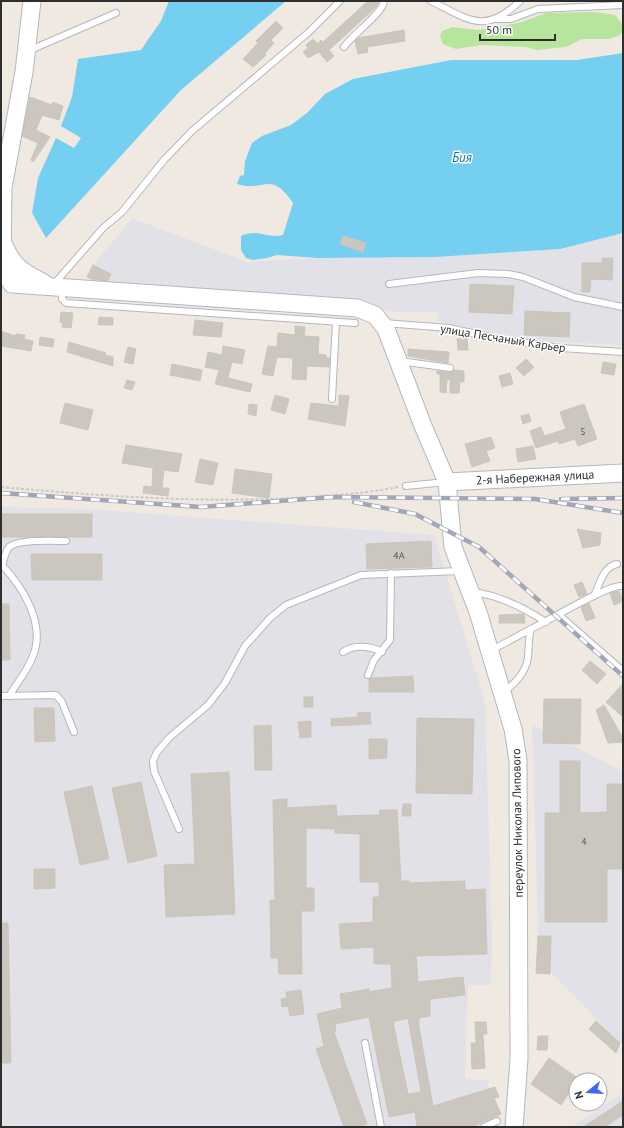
<svg xmlns="http://www.w3.org/2000/svg" width="624" height="1128" viewBox="0 0 624 1128" font-family="'PT Sans',sans-serif">
  <rect width="100%" height="100%" fill="#efe9e1"/>
  <g fill="#e3e1e8">
    <path d="M132,218L247,262L317,258L435,257L560,249L623,233V345L535,341L438,321L437,312H396L336,297L104,287L87,277L93,265Z"/>
    <path d="M1,507L87,509L434,535L485,702L492,940L491,985H468L465,1079L488,1080L492,1127H1Z"/>
    <path d="M532,725L623,771V1046L539,960Z"/>
    <path d="M623,1093V1127H571Z"/>
  </g>
  <path fill="#b6e59e" d="M594,12L615,15L623,25V32L618,36L609,39H582L566,47L537,50L526,47L482,45L456,49L443,44L440,36L442,31L453,27L477,30L492,28L522,22L546,13Z"/>
  <g fill="#75cff0">
    <path d="M169,1H286L181,90L46,238L32,213L38,178L56,138L74,148L81,138L61,126L72,97L78,59L141,50L161,21Z"/>
    <path d="M623,53V233L560,249L435,257L317,258L277,255L267,258L253,260L246,258L241,250V236C257,228 268,239 283,235L293,203C270,169 265,193 237,184L240,176L244,175L245,161L252,143L262,136L291,125L307,113L325,94L353,79L451,60H577Z"/>
  </g>
  <g fill="#cbc7bf" stroke="#cbc5ba" fill-rule="evenodd">
    <path d="M368,1H379L377,6L329,50L334,56L327,62L319,52L308,58L303,52L308,48L306,45L313,39L318,44L321,40L323,42Z"/>
    <path d="M276,21L283,28L271,40L274,43L265,53L266,55L253,67L243,59L258,43L256,41Z"/>
    <path d="M404,30L405,41L367,47L368,52L358,54L355,41L358,38Z"/>
    <path d="M30,97L52,105L53,102L63,106L59,120L42,115L36,130L50,137L33,162L31,160L38,143L22,136Z"/>
    <path d="M343,236L366,243L363,252L340,244Z"/>
    <path d="M602,258H613L612,280L591,279L590,292H582V263H602Z"/>
    <path d="M93,265L111,274L108,281L91,279L87,277Z"/>
    <path d="M470,284L514,286L512,314L469,312Z"/>
    <path d="M525,311L570,313L569,337L524,335Z"/>
    <path d="M61,312L73,313L71,328L62,327L63,323L60,322Z"/>
    <path d="M99,317L113,318V325H98Z"/>
    <path d="M195,320L223,323L221,337L193,335Z"/>
    <path d="M295,326L305,327L304,336L319,337L318,354L326,355V358H330L329,367L307,366L306,380L292,379L293,358L277,357L273,376L262,374L268,346L277,347L278,333L295,335Z"/>
    <path d="M1,331L15,336L16,334L25,335L24,339L33,341L31,351L1,346Z"/>
    <path d="M40,337L54,339L53,347L39,345Z"/>
    <path d="M467,338L468,350H458L457,339Z"/>
    <path d="M69,342L106,353L105,355L113,357V366L67,352Z"/>
    <path d="M223,346L245,350L242,364L232,362L228,378L252,384L250,392L215,384L219,370L205,367L208,352L222,355Z"/>
    <path d="M128,347L136,349L133,364L124,362Z"/>
    <path d="M408,349L449,352L448,363L408,356Z"/>
    <path d="M526,359L534,367L524,376L516,368Z"/>
    <path d="M603,362L616,364L614,375L601,373Z"/>
    <path d="M172,364L202,370L200,381L170,375Z"/>
    <path d="M454,370L464,371V382H460L459,393H450V380L447,379L446,393L440,392V374H437V371L450,372Z"/>
    <path d="M510,373L513,384L502,387L499,376Z"/>
    <path d="M127,380L135,382L132,390L124,388Z"/>
    <path d="M275,395L289,399L285,414L271,410Z"/>
    <path d="M339,395L349,396L345,426L308,419L311,403L339,406Z"/>
    <path d="M65,403L93,410L88,430L60,423Z"/>
    <path d="M249,404L257,405L256,416L248,414Z"/>
    <path d="M584,404L597,439L578,446L575,439L559,444L558,441L536,448L530,431L541,427L544,436L566,429L560,412Z"/>
    <path d="M529,414L531,421L523,424L521,416Z"/>
    <path d="M491,437L495,448L486,451L490,461L472,467L465,444Z"/>
    <path d="M126,445L182,454L178,472L164,470L162,488H169L168,496L143,493L144,486L152,487L153,468L122,463Z"/>
    <path d="M533,446L536,459L518,462L516,449Z"/>
    <path d="M200,459L218,463L213,485L195,482Z"/>
    <path d="M235,469L272,474L269,498L232,493Z"/>
    <rect x="1" y="514" width="91" height="23"/>
    <path d="M577,529L601,533L600,545L583,548Z"/>
    <path d="M431,541L432,567L367,569L366,544Z"/>
    <path d="M31,554H102V580H32Z"/>
    <path d="M582,582L587,594L579,597L574,585Z"/>
    <path d="M619,591L623,601L614,605L610,593Z"/>
    <path d="M589,603L595,618L586,621L581,607Z"/>
    <path d="M1,604H9L10,660H1Z"/>
    <path d="M524,614L525,623H499V615Z"/>
    <path d="M590,661L606,674L597,684L582,670Z"/>
    <path d="M413,676L414,692H369V679L372,678Z"/>
    <path d="M623,684V717L606,702Z"/>
    <rect x="304" y="697" width="9" height="10"/>
    <path d="M544,699H581L580,744L543,743Z"/>
    <path d="M604,705L623,738V742L608,743L596,710Z"/>
    <path d="M34,708H54L55,741L35,742Z"/>
    <path d="M370,712L371,724L331,726V719L358,717L357,713Z"/>
    <path d="M417,718L474,719L472,794L416,793Z"/>
    <path d="M311,721V737L300,738L298,722Z"/>
    <path d="M271,725L272,770H255L254,726Z"/>
    <path d="M369,739H387V758L369,759Z"/>
    <path d="M560,761H580V813L607,812V784H623V869H607V922H545V813H560Z"/>
    <path d="M229,772L235,914L166,917L164,865L195,864L191,774Z"/>
    <path d="M141,782L157,856L128,863L112,788Z"/>
    <path d="M92,786L109,859L80,865L64,792Z"/>
    <path d="M287,799V808L336,805L337,816L379,815L380,810H397L401,881H409V883L465,881V890L485,889L487,954L416,956L418,982L463,977L465,995L430,999V1016L419,1018V1027L433,1106L495,1087L499,1097L494,1098L501,1114L472,1127H417L415,1112L389,1117L369,1017L335,1024L336,1031L334,1032L367,1124L359,1127H344L316,1049L324,1046L317,1014L342,1008L340,994L369,989V992L392,988L391,964H374V947L341,949L339,924L373,922V897H379V882H360V834L335,833V829L306,828V888H314V911H301L302,974H279L278,958H271L270,900H275L273,800ZM408,1018L421,1092L408,1094L393,1022Z"/>
    <path d="M403,804H411V816H402Z"/>
    <path d="M34,869H55V888L34,889Z"/>
    <path d="M1,923H8L11,1063H1Z"/>
    <path d="M538,936H551L550,974L536,973Z"/>
    <path d="M301,990L304,1014L290,1016L288,1006L282,1007L281,999L287,998L286,992Z"/>
    <path d="M596,1021L620,1043L616,1053L589,1029Z"/>
    <path d="M475,1022H486L487,1034H483L485,1068L472,1069L471,1043H476Z"/>
    <path d="M538,1036H548L547,1050H537Z"/>
    <path d="M549,1058L579,1079L576,1080V1083L561,1105L531,1084Z"/>
    <path d="M623,1101V1115L604,1127H583Z"/>
  </g>
  <g fill="none" stroke-linecap="round" stroke-linejoin="round">
    <defs>
      <g id="lane">
        <path d="M431,1C469,20 485,35 520,1"/>
        <path d="M498,19H511L538,9L623,5"/>
        <path d="M344,47C352,35 384,12 384,1"/>
        <path d="M28,51L116,13"/>
        <path d="M54,284L103,228L122,212L164,160L192,131L309,32L340,1"/>
        <path d="M389,284L478,273L508,274L523,277L574,297L623,307"/>
        <path d="M62,289V299L66,303L355,323"/>
        <path d="M384,323L449,328L505,340L561,348L623,352"/>
        <path d="M400,361L450,368"/>
        <path d="M332,399L336,322"/>
        <path d="M406,486L446,482"/>
        <path d="M1,564C23,587 46,624 33,656C28,670 17,683 9,696"/>
        <path d="M2,565C4,560 5,552 9,547C18,539 53,541 66,541"/>
        <path d="M472,592C499,595 523,607 546,622"/>
        <path d="M594,596C600,583 603,567 617,564"/>
        <path d="M559,615L623,671"/>
        <path d="M490,651L531,629"/>
        <path d="M343,652C354,644 371,646 382,652"/>
        <path d="M368,675L374,660L390,640L391,573"/>
        <path d="M504,692C515,683 526,673 528,657C529,648 528,638 531,629C546,622 609,584 621,586"/>
        <path d="M1,696L56,695L62,702L74,732"/>
        <path d="M179,829L154,771L153,761L157,752L170,737L208,705L225,683L245,646L270,618L286,605L361,575L460,571"/>
        <path d="M365,1043L381,1127"/>
        <path d="M484,1127L497,1121"/>
      </g>
      <g id="secondary">
        <path d="M32,1L24,72L3,188L2,269L12,284L357,308L375,315L386,329L423,426L447,482L453,547L478,612L513,729L518,760L519,1059L514,1127"/>
        <path d="M3,243C13,267 22,272 44,283"/>
        <path d="M447,482L623,473"/>
      </g>
    </defs>
    <use href="#lane" stroke="#b4b7c1" stroke-width="8"/>
    <use href="#secondary" stroke="#b4b7c1" stroke-width="19"/>
    <path stroke="#c9c9c9" stroke-width="2" stroke-dasharray="3 2" stroke-linecap="butt" d="M1,487C103,496 205,504 308,497C338,495 368,493 398,487"/>
    <use href="#lane" stroke="#fff" stroke-width="6"/>
    <use href="#secondary" stroke="#fff" stroke-width="17"/>
    <defs>
      <g id="rail">
        <path d="M1,493L201,507L333,497L535,499L623,513"/>
        <path d="M561,499L623,498"/>
        <path d="M354,502L415,514L479,547L623,676"/>
      </g>
    </defs>
    <use href="#rail" stroke="#a3a6b8" stroke-width="4.5"/>
    <use href="#rail" stroke="#fff" stroke-width="3" stroke-dasharray="9" stroke-linecap="butt"/>
  </g>
  <g text-anchor="middle" dominant-baseline="central" stroke-width="3" stroke-linejoin="round" paint-order="stroke">
    <g font-size="10" fill="#555452">
      <text x="583" y="431">5</text>
      <text x="399" y="555">4А</text>
      <text x="584" y="841">4</text>
    </g>
    <g font-size="12" fill="#2e2e2e" stroke="#fff">
      <text transform="translate(503 338) rotate(9)">улица Песчаный Карьер</text>
      <text transform="translate(535 477) rotate(-3)">2-я Набережная улица</text>
      <text transform="translate(517 823) rotate(-91)">переулок Николая Липового</text>
    </g>
    <g font-size="13" font-style="italic" fill="#0d6fa3" stroke="#fff">
      <text x="462" y="157">Бия</text>
    </g>
  </g>
  <rect width="624" height="1128" fill="none" stroke="#2e2e2e" stroke-width="4"/>
  <g transform="translate(588 1092) rotate(252)"><circle r="19" fill="#ffffff" stroke="#ababab"/>
  <path d="M0-3L7 15L0 10L-7 15Z" fill="#4264fb"/>
  <text y="-6" font-size="11" font-weight="bold" text-anchor="middle" fill="#2e2e2e">N</text>
  </g>
  <path d="M480 34v6h75v-6" fill="none" stroke="#2e2e2e" stroke-width="2"/>
  <text x="486" y="34" font-size="12" fill="#2e2e2e" stroke="#ffffff" stroke-width="3" paint-order="stroke">50 m</text>
</svg>
